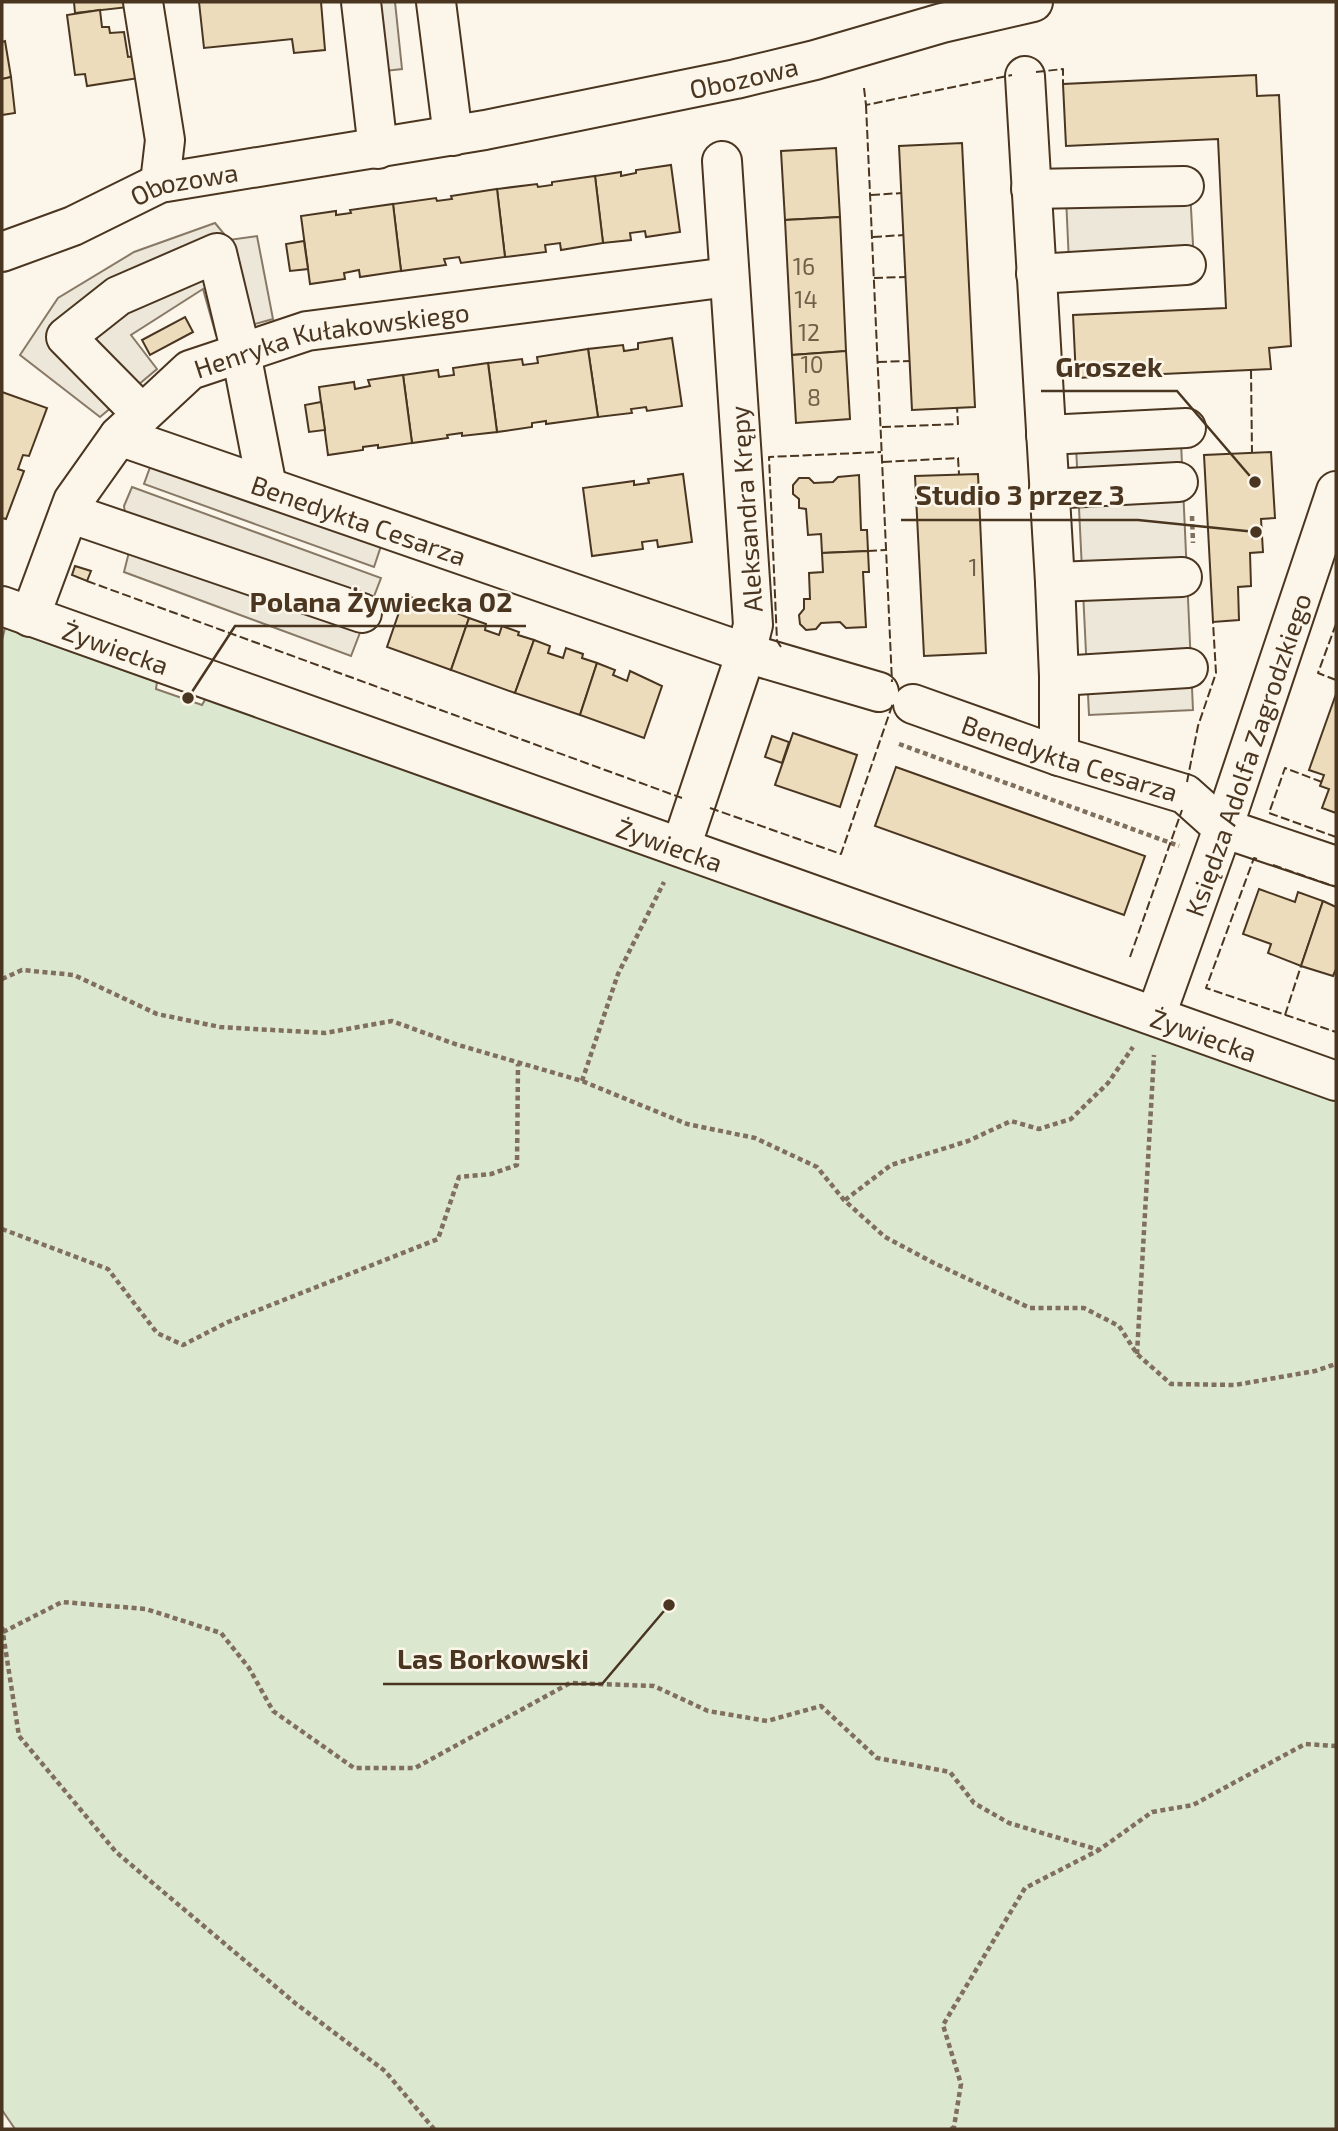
<svg xmlns="http://www.w3.org/2000/svg" width="1338" height="2131" viewBox="0 0 1338 2131" font-family="'Exo 2',sans-serif">
  <rect width="100%" height="100%" fill="#fbf6e9"/>
  <path fill="#dce7d0" stroke="#887966" stroke-width="2" d="M5,628L157,682L156,689L202,705L206,698L1336,1099V2129H15L2,2110V640Z"/>
  <g fill="#ede7d9" stroke="#887966" stroke-width="2">
    <path d="M369,2H395L402,69L376,72Z"/>
    <path d="M1189,172L1195,281L1070,285L1065,175Z"/>
    <path d="M215,223L229,240L257,236L273,319L216,335L203,289L131,335L157,369L100,417L20,355L58,298L134,252Z"/>
    <path d="M1181,442L1193,710L1089,715L1076,446Z"/>
    <path d="M153,459L382,543L374,567L144,484Z"/>
    <path d="M132,487L381,578L351,656L124,572L130,548L124,506Z"/>
  </g>
  <g fill="#ecdcbc" stroke="#4a3520" stroke-width="2">
    <path d="M74,2H128L129,7L75,13Z"/>
    <path d="M199,2H321L325,50L294,53L292,39L204,48Z"/>
    <path d="M100,10L102,27H109L110,33L124,32L128,57L136,56L139,78L87,86L85,74L75,75L67,15Z"/>
    <path d="M5,41L11,77L2,79V42Z"/>
    <path d="M1256,75L1257,96L1279,95L1291,346L1269,348L1271,369L1076,378L1073,315L1226,308L1218,139L1066,146L1063,84Z"/>
    <path d="M11,77L15,113L2,115V79Z"/>
    <path d="M962,143L975,407L912,410L899,146Z"/>
    <path d="M836,148L840,217L785,220L781,151Z"/>
    <path d="M671,165L680,232L646,237L645,231L630,233L631,240L603,243L595,176L621,172V176L636,173V170Z"/>
    <path d="M595,176L603,243L561,250L560,243L545,245L546,252L505,257L497,189L537,184L538,187L552,185V182Z"/>
    <path d="M497,189L505,257L461,263L459,257L444,259L446,265L401,271L393,204L436,198L437,201L452,199L451,196Z"/>
    <path d="M393,204L401,271L360,277L359,270L344,273L345,279L310,284L301,216L336,211V215L351,213L350,210Z"/>
    <path d="M840,217L846,351L792,355L785,220Z"/>
    <path d="M304,241L308,269L290,271L286,244Z"/>
    <path d="M185,317L193,332L150,355L142,340Z"/>
    <path d="M672,338L682,406L647,411L646,407L631,409L632,413L598,417L588,349L623,345L624,351L638,349V343Z"/>
    <path d="M588,349L598,417L546,424V421L532,423V427L497,432L488,363L522,359L523,365L538,363L537,357Z"/>
    <path d="M846,351L850,419L796,423L792,355Z"/>
    <path d="M488,363L497,432L462,436V433L447,435L448,438L412,443L403,375L438,370L439,377L454,375L453,368Z"/>
    <path d="M403,375L412,443L378,448V445L363,447V450L328,455L319,387L354,382L355,389L370,386L368,380Z"/>
    <path d="M2,392L47,408L29,456L23,455L18,469L24,471L6,519L2,518Z"/>
    <path d="M321,402L325,430L309,432L305,405Z"/>
    <path d="M1271,452L1275,518L1261,519L1263,552L1250,553L1251,586L1238,587L1239,620L1213,622L1204,455Z"/>
    <path d="M683,474L692,542L658,547L657,540L642,542L643,549L592,556L583,488L634,481V485L649,483L648,479Z"/>
    <path d="M978,474L986,653L924,656L915,476Z"/>
    <path d="M859,475L861,530H867L868,551L822,553L821,534L808,535L806,509L799,508V499L793,494V485L799,478H809L814,483L833,482L838,477Z"/>
    <path d="M868,551L869,572H863L866,627L846,628L840,622L821,623L816,629L806,630L800,624L799,615L804,609V599H810L809,573L823,572L822,553Z"/>
    <path d="M75,566L91,571L87,581L72,575Z"/>
    <path d="M405,595L422,601L420,607L435,613L438,603L455,609L454,612L469,618L451,670L387,647Z"/>
    <path d="M469,618L486,624L485,630L499,635L502,626L519,632L518,635L534,640L515,693L451,670Z"/>
    <path d="M534,640L550,646L548,653L563,658L566,648L583,654L582,658L597,663L580,715L515,693Z"/>
    <path d="M597,663L615,670L613,675L627,681L630,671L662,686L644,738L580,715Z"/>
    <path d="M1336,694V813L1322,808L1329,789L1320,786L1324,775L1309,770Z"/>
    <path d="M793,733L857,755L840,807L775,785Z"/>
    <path d="M772,736L789,742L782,763L765,757Z"/>
    <path d="M896,767L1145,856L1124,915L875,826Z"/>
    <path d="M1259,889L1295,902L1298,892L1323,901L1301,966L1268,953L1271,944L1243,934Z"/>
    <path d="M1323,901L1336,907V969L1333,976L1301,966Z"/>
  </g>
  <g fill="none" stroke-linecap="round" stroke-linejoin="round">
    <defs>
      <g id="minor">
        <path d="M143,2L165,140L160,183"/>
        <path d="M361,2L378,149"/>
        <path d="M436,2L453,136"/>
        <path d="M1025,76L1055,582L1059,676V756"/>
        <path d="M1031,189L1184,186"/>
        <path id="s1" d="M2,252L73,226L160,183L485,130L736,79L815,60L942,23L1033,2"/>
        <path d="M1036,274L1186,265"/>
        <path d="M142,414L66,337L118,296L217,253L241,353L267,487"/>
        <path d="M1046,435L1186,428"/>
        <path id="s2" d="M119,436L746,653L879,692"/>
        <path d="M1049,489L1178,482"/>
        <path d="M69,513L362,613"/>
        <path d="M1055,582L1182,577"/>
        <path id="s3" d="M2,606L1336,1081"/>
        <path id="s4" d="M30,617L73,501L119,436L190,370L307,331L729,277"/>
        <path d="M1059,676L1188,668"/>
        <path id="s5" d="M913,704L1059,756L1185,794L1223,828L1336,866"/>
        <path d="M681,847L746,653L753,625L722,161"/>
        <path id="s6" d="M1156,1015L1223,828L1336,491"/>
      </g>
    </defs>
    <use href="#minor" stroke="#4a3520" stroke-width="42"/>
    <g stroke="#7f6f5c" stroke-width="4.5" stroke-dasharray="5 3.5" stroke-linecap="butt">
      <path d="M1192,516L1193,543"/>
      <path d="M899,744L1179,846"/>
      <path d="M2,979L22,970L74,975L157,1014L220,1027L325,1033L392,1021L455,1044L582,1081L687,1124L755,1138L817,1167L844,1200L885,1237L934,1263L1030,1308H1084L1119,1326L1137,1354L1171,1384L1235,1385L1315,1371L1336,1364"/>
      <path d="M582,1081L618,974L664,882"/>
      <path d="M845,1200L891,1165L968,1141L1011,1121L1039,1129L1071,1119L1108,1083L1133,1047"/>
      <path d="M2,1229L108,1269L157,1333L183,1345L228,1322L438,1239L459,1177L491,1174L517,1165L518,1064"/>
      <path d="M1137,1354L1154,1055"/>
      <path d="M2,1627L19,1736L116,1852L295,2003L385,2071L434,2129"/>
      <path d="M3,1632L62,1602L146,1609L221,1633L249,1668L273,1711L354,1768H415L570,1683L654,1686L708,1711L767,1721L821,1706L877,1758L950,1772L974,1803L1009,1823L1099,1850L1152,1812L1193,1805L1305,1744L1336,1746"/>
      <path d="M951,2129L954,2127L961,2084L943,2025L1025,1888L1099,1850"/>
    </g>
    <use href="#minor" stroke="#fbf6e9" stroke-width="38"/>
    <g stroke="#4a3520" stroke-width="2" stroke-dasharray="9 3.5" stroke-linecap="butt">
      <path d="M1036,72L1063,69V84"/>
      <path d="M864,88L866,105L1012,75"/>
      <path d="M866,105L892,682"/>
      <path d="M871,195L902,193"/>
      <path d="M873,237L904,235"/>
      <path d="M874,278L906,277"/>
      <path d="M878,362L910,361"/>
      <path d="M1251,370L1252,453"/>
      <path d="M882,427L958,424L957,407"/>
      <path d="M883,462L958,458L959,474"/>
      <path d="M868,551L885,550"/>
      <path d="M87,581L682,798"/>
      <path d="M1336,624L1318,673L1336,680"/>
      <path d="M781,647L777,641L769,457L881,452"/>
      <path d="M1187,782L1198,726L1216,673L1213,622"/>
      <path d="M1322,782L1285,768L1269,813L1336,837"/>
      <path d="M710,808L841,854L893,703"/>
      <path d="M1257,859L1254,858L1206,988L1336,1032"/>
      <path d="M1273,865L1336,887"/>
      <path d="M1130,957L1182,810"/>
      <path d="M1285,1015L1301,966"/>
    </g>
  </g>
  <g text-anchor="middle" dominant-baseline="central" stroke-width="5" stroke-linejoin="round" paint-order="stroke">
    <g font-size="23" fill="#725f47">
      <text x="804" y="266">16</text>
      <text x="806" y="299">14</text>
      <text x="809" y="332">12</text>
      <text x="812" y="364">10</text>
      <text x="814" y="397">8</text>
      <text x="973" y="567">1</text>
    </g>
    <g font-size="26" fill="#4a3520" stroke="#fbf6e9">
      <text stroke="none"><textPath href="#s1" startOffset="766">Obozowa</textPath></text>
      <text stroke="none"><textPath href="#s1" startOffset="196">Obozowa</textPath></text>
      <text stroke="none"><textPath href="#s4" startOffset="446">Henryka Kułakowskiego</textPath></text>
      <text transform="translate(745 509) rotate(-94)">Aleksandra Krępy</text>
      <text stroke="none"><textPath href="#s2" startOffset="254">Benedykta Cesarza</textPath></text>
      <text stroke="none"><textPath href="#s3" startOffset="121">Żywiecka</textPath></text>
      <text stroke="none"><textPath href="#s6" startOffset="276">Księdza Adolfa Zagrodzkiego</textPath></text>
      <text stroke="none"><textPath href="#s5" startOffset="166">Benedykta Cesarza</textPath></text>
      <text stroke="none"><textPath href="#s3" startOffset="709">Żywiecka</textPath></text>
      <text stroke="none"><textPath href="#s3" startOffset="1276">Żywiecka</textPath></text>
    </g>
  </g>
  <path fill="none" stroke="#4a3520" stroke-width="2.5" d="M1255 482L1177 391H1041M1256 532L1138 520H901M188 698L235 626H526M669 1605L602 1684H383"/>
  <g fill="#4a3520" stroke="#fbf6e9" stroke-width="2.5">
    <circle cx="1255" cy="482" r="7"/>
    <circle cx="1256" cy="532" r="7"/>
    <circle cx="188" cy="698" r="7"/>
    <circle cx="669" cy="1605" r="7"/>
  </g>
  <g font-size="28" text-anchor="middle" font-weight="bold" fill="#4a3520" stroke="#fbf6e9" stroke-width="5" stroke-linejoin="round" paint-order="stroke">
    <text x="1109" y="377">Groszek</text>
    <text x="1020" y="505">Studio 3 przez 3</text>
    <text x="381" y="612">Polana Żywiecka 02</text>
    <text x="493" y="1669">Las Borkowski</text>
  </g>
  <rect width="1338" height="2131" fill="none" stroke="#4a3520" stroke-width="7"/>
</svg>
